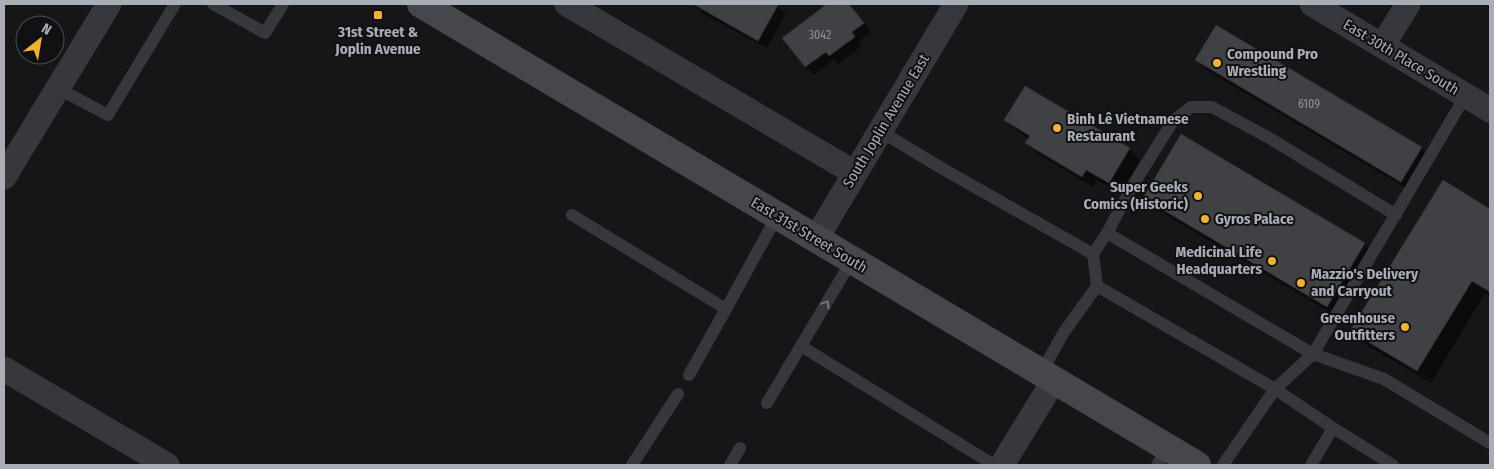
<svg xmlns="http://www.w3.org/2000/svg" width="1494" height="469" viewBox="0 0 1494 469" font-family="'Fira Sans Condensed',sans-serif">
  <rect width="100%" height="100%" fill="#161618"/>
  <g fill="#0007">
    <path d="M694,4H774L786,14L767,48L702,13Z"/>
    <path d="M829,4H850L871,32L859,41L862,46L838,64L834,59L814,75L784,38Z"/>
    <path d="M1217,26L1421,148L1432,159L1413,192L1208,71L1197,60Z"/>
    <path d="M1006,120L1129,149L1140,160L1121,194L1097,180L1093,187L1038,154L1027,143L1029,139L1017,131Z"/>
    <path d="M1444,182L1490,210V297L1485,293L1431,383L1365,344L1352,331Z"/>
    <path d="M1145,198L1364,244L1375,255L1338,317L1156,209Z"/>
  </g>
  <g fill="#404145" stroke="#303034">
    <path d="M693,4H776L778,5L758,41Z"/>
    <path d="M827,4H849L864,23L852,32L855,37L829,56L826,52L805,67L782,38Z"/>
    <path d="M1216,25L1422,147L1401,182L1195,60Z"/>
    <path d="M1025,86L1130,148L1109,183L1086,170L1082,177L1025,143L1030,136L1004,120Z"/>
    <path d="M1181,134L1365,243L1327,307L1143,198Z"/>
    <path d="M1443,180L1490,209V292L1472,281L1417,371L1350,331Z"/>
  </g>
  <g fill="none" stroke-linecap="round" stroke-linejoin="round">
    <g stroke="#37383d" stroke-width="12">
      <path d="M213,4L265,33L283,4"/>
      <path d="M57,88L108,115L175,4"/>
      <path d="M1466,95L1313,354L1384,379L1490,443"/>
      <path d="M880,131L943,169L1093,254"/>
      <path d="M572,215L726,309L777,216"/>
      <path d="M1107,233L1133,185L1173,121L1191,107H1212L1271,139L1396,215"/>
      <path d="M1097,286L1275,389L1333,428L1311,465"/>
      <path d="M801,346L994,465"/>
      <path d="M1041,373L1064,332L1097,286L1093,254L1107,233L1313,354L1275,389L1223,465"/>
      <path d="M689,375L726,309"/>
      <path d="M767,403L852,260"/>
      <path d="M1333,428L1393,465"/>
      <path d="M632,465L678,394"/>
      <path d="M730,465L740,448"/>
      <path d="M1157,465L1167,448"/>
    </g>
    <g stroke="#37383d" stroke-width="25">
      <path d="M567,4L855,173"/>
      <path d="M1312,4L1490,110"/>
      <path d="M1383,45L1408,4"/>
      <path d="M4,177L109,4"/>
      <path d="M816,239L956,4"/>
      <path d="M4,369L167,465"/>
      <path d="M1002,465L1054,380"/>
    </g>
    <path stroke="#45474d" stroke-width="28" d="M421,4L1197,465"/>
  </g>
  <defs><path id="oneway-chevron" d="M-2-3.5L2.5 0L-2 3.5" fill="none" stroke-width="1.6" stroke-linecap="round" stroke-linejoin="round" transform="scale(1.25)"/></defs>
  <use stroke="#757881" href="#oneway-chevron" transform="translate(826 304) rotate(-59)"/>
  <g fill="#f2b134" stroke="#111113" stroke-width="2">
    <rect x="373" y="10" width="10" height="10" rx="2.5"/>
    <circle cx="1217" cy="63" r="5"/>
    <circle cx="1057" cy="128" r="5"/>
    <circle cx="1198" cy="196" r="5"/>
    <circle cx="1205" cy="219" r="5"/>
    <circle cx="1272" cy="261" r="5"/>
    <circle cx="1301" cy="283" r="5"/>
    <circle cx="1405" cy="327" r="5"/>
  </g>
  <g text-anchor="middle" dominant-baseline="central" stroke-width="4" stroke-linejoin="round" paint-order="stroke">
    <g font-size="12" fill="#8e929b">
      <text x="820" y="35">3042</text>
      <text x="1309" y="104">6109</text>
    </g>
    <g font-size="15" font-weight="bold" fill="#a8adb8" stroke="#111113" text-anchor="start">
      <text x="378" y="32" text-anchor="middle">31st Street &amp;<tspan x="378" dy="17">Joplin Avenue</tspan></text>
      <text x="1227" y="54">Compound Pro<tspan x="1227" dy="17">Wrestling</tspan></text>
      <text x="1067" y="119">Binh Lê Vietnamese<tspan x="1067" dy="17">Restaurant</tspan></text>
      <text x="1188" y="187" text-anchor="end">Super Geeks<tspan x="1188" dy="17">Comics (Historic)</tspan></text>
      <text x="1215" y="219">Gyros Palace</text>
      <text x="1262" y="252" text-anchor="end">Medicinal Life<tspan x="1262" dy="17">Headquarters</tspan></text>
      <text x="1311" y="274">Mazzio's Delivery<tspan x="1311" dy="17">and Carryout</tspan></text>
      <text x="1395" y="318" text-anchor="end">Greenhouse<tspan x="1395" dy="17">Outfitters</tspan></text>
    </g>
    <g font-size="15" fill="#a8adb8" stroke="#111113">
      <text transform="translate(1401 57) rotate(31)">East 30th Place South</text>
      <text transform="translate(886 121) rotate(-59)">South Joplin Avenue East</text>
      <text transform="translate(809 235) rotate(31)">East 31st Street South</text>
    </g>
  </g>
  <rect width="1494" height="469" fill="none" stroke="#a8adb8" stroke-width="10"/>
  <g transform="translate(40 40) rotate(31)"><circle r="24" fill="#111113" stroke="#4d4f55"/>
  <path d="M0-4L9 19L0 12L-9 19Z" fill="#f2b134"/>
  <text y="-8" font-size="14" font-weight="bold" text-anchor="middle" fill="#a8adb8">N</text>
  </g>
</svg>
